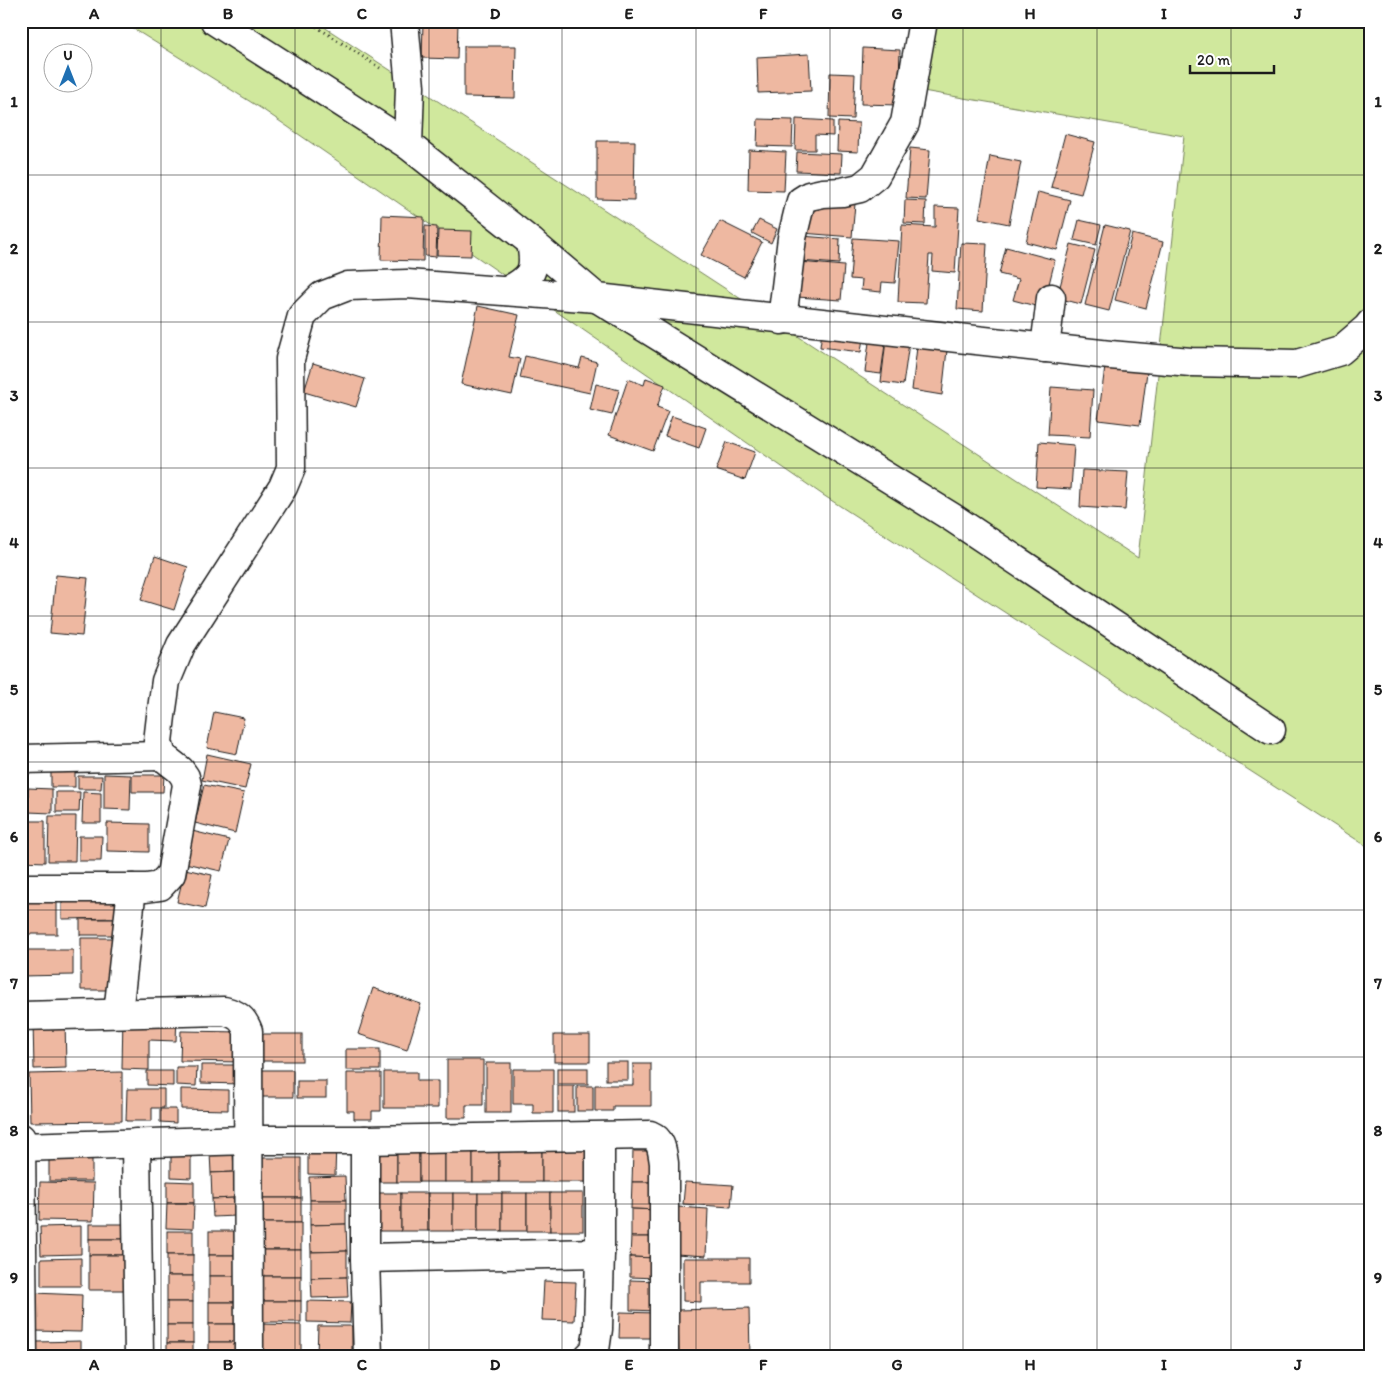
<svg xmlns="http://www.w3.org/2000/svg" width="1392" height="1378" viewBox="0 0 1392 1378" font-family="Itim,sans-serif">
  <rect width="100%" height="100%" fill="#fff"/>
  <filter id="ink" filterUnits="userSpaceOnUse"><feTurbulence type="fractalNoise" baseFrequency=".02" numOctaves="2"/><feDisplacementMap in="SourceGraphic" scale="10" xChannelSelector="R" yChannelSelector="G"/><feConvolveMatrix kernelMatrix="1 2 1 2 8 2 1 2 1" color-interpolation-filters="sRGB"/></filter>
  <g filter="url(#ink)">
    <path fill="#d0e89d" stroke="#76825c" d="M121,21H315L1138,558L1184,136L917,90L930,21H1371V849L823,495L262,109Z"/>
    <g fill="#eeb8a1" stroke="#1c1c1c">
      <path d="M423,21H458L457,59L422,58Z"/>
      <path d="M464,46H516L515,98L464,97Z"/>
      <path d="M863,48L900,50L898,105L861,104Z"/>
      <path d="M809,54L811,91L758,93L757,57Z"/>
      <path d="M830,73L855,74L853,119L829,118Z"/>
      <path d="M758,119L793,120L792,147L757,146Z"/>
      <path d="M796,119L833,121V136L815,135V150H795Z"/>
      <path d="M838,122L859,123L858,152L837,151Z"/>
      <path d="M1065,134L1095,142L1081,194L1051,187Z"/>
      <path d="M597,141H635L634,200L597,199Z"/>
      <path d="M910,148L930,150L926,199L906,198Z"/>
      <path d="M749,150L786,152L784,191L748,190Z"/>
      <path d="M797,152L842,154L841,173L796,171Z"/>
      <path d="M990,156L1021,162L1009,224L979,218Z"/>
      <path d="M1038,192L1070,200L1057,250L1026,242Z"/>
      <path d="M905,200L926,201L925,224L904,223Z"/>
      <path d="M805,201L855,204L852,237L802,233Z"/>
      <path d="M935,207L959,208L955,273L932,271L933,255H929L926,303L898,302L902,225L935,227Z"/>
      <path d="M382,215L424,217L423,261L381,260Z"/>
      <path d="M759,220L777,229L771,243L752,233Z"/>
      <path d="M1079,220L1101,225L1096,245L1074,240Z"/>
      <path d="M720,221L762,242L744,277L701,255Z"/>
      <path d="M1105,225L1130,231L1109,311L1085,305Z"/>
      <path d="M425,226L437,227L436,257L425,256Z"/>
      <path d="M438,230L472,231L471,256L437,255Z"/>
      <path d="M1132,234L1163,242L1146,308L1115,300Z"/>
      <path d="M801,236L840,239L839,264L799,261Z"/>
      <path d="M853,238L899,241L895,283L882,282L881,292L861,290L862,280L850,279Z"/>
      <path d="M961,243L987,244L983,311L957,309Z"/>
      <path d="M1071,244L1095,250L1081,304L1057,298Z"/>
      <path d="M1006,247L1055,260L1043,308L1013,300L1019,279L999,274Z"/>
      <path d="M800,262L844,266L841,300L797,297Z"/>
      <path d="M478,306L519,315L509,357L520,359L512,395L461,384Z"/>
      <path d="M823,324L864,330L861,352L820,347Z"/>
      <path d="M870,335L886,337L881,374L865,372Z"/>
      <path d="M886,340L909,343L903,385L881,382Z"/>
      <path d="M917,347L947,350L942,395L912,390Z"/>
      <path d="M525,356L579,368L582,358L597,362L590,393L520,378Z"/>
      <path d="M313,363L365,379L356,407L304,392Z"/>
      <path d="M1105,367L1147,372L1140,425L1098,420Z"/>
      <path d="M646,378L665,385L657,407L668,411L653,451L609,435L628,379L644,385Z"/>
      <path d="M596,384L619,390L612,415L590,410Z"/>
      <path d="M1051,387L1093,390L1090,437L1048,435Z"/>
      <path d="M672,416L706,428L699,448L665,436Z"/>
      <path d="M727,442L755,452L745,480L716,470Z"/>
      <path d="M1039,442L1074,445L1071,489L1036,487Z"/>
      <path d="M1082,470L1128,472L1125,510L1080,507Z"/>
      <path d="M155,556L188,567L174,610L141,600Z"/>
      <path d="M56,575L88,578L82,636L50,633Z"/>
      <path d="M214,712L244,718L237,754L207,748Z"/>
      <path d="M207,754L251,764L245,789L202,780Z"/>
      <rect x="51" y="764" width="24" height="23"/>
      <path d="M21,772H25L24,813H21Z"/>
      <path d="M104,774L131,775L130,810L104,809Z"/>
      <path d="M132,775H164L163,792H132Z"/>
      <path d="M78,776H102L101,789H78Z"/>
      <path d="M204,785L244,793L235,833L195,823Z"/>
      <path d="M28,788L52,789V813L28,812Z"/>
      <path d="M56,792H80L79,812H56Z"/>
      <path d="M83,792L101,793V823H82Z"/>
      <path d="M49,816H76L75,861H48Z"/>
      <path d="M21,821H45V862L21,861Z"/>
      <path d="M107,823L149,824V852L107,851Z"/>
      <path d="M192,831L229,840L221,871L185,863Z"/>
      <path d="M79,836H102L101,861H79Z"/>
      <path d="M185,869L212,875L205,908L177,902Z"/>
      <path d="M122,889V918L62,919V890Z"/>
      <rect x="21" y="897" width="36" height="37"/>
      <rect x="80" y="919" width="39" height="16"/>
      <path d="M81,938H115L116,990H81Z"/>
      <path d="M21,950H73V975L21,976Z"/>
      <path d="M373,988L421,1004L407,1050L358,1034Z"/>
      <path d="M123,1014L177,1015L176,1041L149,1040V1070L122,1069Z"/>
      <path d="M65,1020L66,1068L34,1069L33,1021Z"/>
      <path d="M181,1031L242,1032V1062L180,1061Z"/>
      <rect x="259" y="1034" width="43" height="27"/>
      <rect x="554" y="1035" width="36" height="27"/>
      <rect x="346" y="1049" width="34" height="21"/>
      <path d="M447,1060H483V1105H466V1118H447Z"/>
      <rect x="606" y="1062" width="22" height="18"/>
      <rect x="486" y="1063" width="25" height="50"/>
      <path d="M633,1064H651V1106H613V1111H595V1085H633Z"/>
      <path d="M201,1065H241V1084L201,1083Z"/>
      <path d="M176,1067H197L196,1086L176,1085Z"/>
      <rect x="557" y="1068" width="31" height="16"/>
      <path d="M513,1069H553V1113H533V1104H513Z"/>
      <rect x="259" y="1070" width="34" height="27"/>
      <path d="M147,1071H173V1086L147,1085Z"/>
      <path d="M122,1072V1121L30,1122L29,1074Z"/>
      <path d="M384,1072H417V1081H438V1108H384Z"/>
      <path d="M347,1073H381V1111H372V1119H354V1111H347Z"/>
      <rect x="297" y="1081" width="29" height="17"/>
      <rect x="558" y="1086" width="16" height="26"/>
      <rect x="577" y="1086" width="16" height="25"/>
      <path d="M127,1089H164V1108H152V1121H126Z"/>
      <path d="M181,1089L228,1090V1110L181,1109Z"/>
      <path d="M160,1109H176V1123L160,1122Z"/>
      <path d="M308,1141L336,1142L335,1175L308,1174Z"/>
      <path d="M171,1144H191V1178L171,1177Z"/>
      <rect x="372" y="1144" width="25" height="38"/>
      <rect x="397" y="1144" width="22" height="38"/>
      <rect x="419" y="1144" width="26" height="38"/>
      <rect x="445" y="1144" width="28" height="38"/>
      <rect x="473" y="1144" width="26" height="38"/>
      <rect x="499" y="1144" width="43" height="38"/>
      <rect x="542" y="1144" width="44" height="38"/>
      <rect x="49" y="1148" width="43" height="33"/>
      <path d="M633,1151H660L659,1182H632Z"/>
      <path d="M233,1152L234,1172L211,1173L210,1153Z"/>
      <rect x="261" y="1158" width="40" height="40"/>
      <path d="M234,1172L235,1198L212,1199L211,1173Z"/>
      <path d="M345,1176L346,1200H310L309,1177Z"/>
      <path d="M167,1181L194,1182V1203H167Z"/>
      <path d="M40,1182L94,1183L93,1221L39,1220Z"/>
      <path d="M632,1182H659V1210L631,1209Z"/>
      <path d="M685,1182L733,1185L731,1207L683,1204Z"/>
      <rect x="371" y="1193" width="30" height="38"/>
      <rect x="401" y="1193" width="27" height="38"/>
      <rect x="428" y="1193" width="25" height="38"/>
      <rect x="453" y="1193" width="25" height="38"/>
      <rect x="478" y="1193" width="24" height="38"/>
      <rect x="502" y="1193" width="25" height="38"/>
      <rect x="527" y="1193" width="23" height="38"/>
      <rect x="550" y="1193" width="33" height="38"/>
      <path d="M235,1198L236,1216L213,1217L212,1199Z"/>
      <rect x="261" y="1198" width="40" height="25"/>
      <path d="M310,1200H346V1224L310,1225Z"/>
      <path d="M167,1203H194L193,1229L166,1228Z"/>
      <path d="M678,1207L708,1209L706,1256L676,1254Z"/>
      <path d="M631,1209L659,1210L658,1237H631Z"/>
      <rect x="261" y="1223" width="40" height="27"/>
      <rect x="89" y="1224" width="42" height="15"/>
      <path d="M346,1224L347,1251L311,1252L310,1225Z"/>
      <path d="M81,1226V1254L41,1255L40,1227Z"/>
      <rect x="167" y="1231" width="26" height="24"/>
      <rect x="209" y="1231" width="26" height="24"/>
      <path d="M631,1237H658L657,1258L630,1257Z"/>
      <rect x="89" y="1239" width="42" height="16"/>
      <rect x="261" y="1250" width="40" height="26"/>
      <path d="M347,1251V1277L311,1278V1252Z"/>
      <rect x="89" y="1255" width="42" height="35"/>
      <rect x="167" y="1255" width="26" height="21"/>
      <rect x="209" y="1255" width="26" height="21"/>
      <path d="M630,1257L657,1258V1278L630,1277Z"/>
      <path d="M81,1258V1286H41V1259Z"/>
      <path d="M683,1258H749V1282H701V1302L683,1301Z"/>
      <rect x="167" y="1276" width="26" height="26"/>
      <rect x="209" y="1276" width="26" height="26"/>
      <rect x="261" y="1276" width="40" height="25"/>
      <path d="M347,1277L348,1297L312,1298L311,1278Z"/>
      <path d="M630,1280L659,1281L658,1311L630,1310Z"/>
      <path d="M544,1281L576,1282L574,1321L542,1320Z"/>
      <path d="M34,1293L82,1295L81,1332L33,1331Z"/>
      <rect x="261" y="1301" width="40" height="21"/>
      <path d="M307,1301L351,1302L350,1323L307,1322Z"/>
      <rect x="167" y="1302" width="26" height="23"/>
      <rect x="209" y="1302" width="26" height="22"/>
      <path d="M749,1308L750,1357H679L678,1310Z"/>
      <path d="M620,1312L656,1313V1338H619Z"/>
      <rect x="209" y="1324" width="26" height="18"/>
      <path d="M261,1324L301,1325V1357H260Z"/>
      <rect x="167" y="1325" width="26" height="18"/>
      <path d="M318,1326H352V1355H317Z"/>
      <path d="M81,1341V1357H37V1342Z"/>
      <rect x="209" y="1342" width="26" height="15"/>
      <rect x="167" y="1343" width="26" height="14"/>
    </g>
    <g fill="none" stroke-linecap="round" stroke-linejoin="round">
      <defs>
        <g id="minor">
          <path d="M215,21L408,145"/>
          <path d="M404,21L410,87L408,145L531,242L597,298L953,518L1271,730"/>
          <path d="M507,291C533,277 536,271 531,242"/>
          <path d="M782,320L792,238L801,201L809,196L823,193L842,192L860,188L875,176L905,123L923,21"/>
          <path d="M1045,348L1051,298"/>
          <path d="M21,759L162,756"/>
          <path d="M21,888H146L160,886L171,874L187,785L185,777L180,770L162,756L158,742L161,716L166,681L181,645L283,487L291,468L290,359L302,316L322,296L348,286L407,284L597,298L1110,355L1191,362L1297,364L1340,351L1367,328L1371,323"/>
          <path d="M118,1013L132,888"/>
          <path d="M21,1016L224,1011C237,1014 243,1018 248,1031L249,1357"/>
          <path d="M21,1138L23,1357"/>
          <path d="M365,1140V1258L368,1357"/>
          <path d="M136,1143L139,1357"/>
          <path d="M21,1147L248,1140H365L650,1135C662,1140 662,1151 664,1163V1357"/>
          <path d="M365,1258L600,1253"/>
          <path d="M588,1357L595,1350L598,1329L600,1253V1137"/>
        </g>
      </defs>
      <use href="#minor" stroke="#1c1c1c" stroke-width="31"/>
      <path stroke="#1c1c1c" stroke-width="3" stroke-dasharray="1 4" stroke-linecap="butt" d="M308,21L380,68"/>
      <use href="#minor" stroke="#fff" stroke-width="28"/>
    </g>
  </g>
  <path fill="none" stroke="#1c1c1c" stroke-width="1" stroke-opacity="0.55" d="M161,21V1357M295,21V1357M429,21V1357M562,21V1357M696,21V1357M830,21V1357M963,21V1357M1097,21V1357M1231,21V1357M21,175H1371M21,322H1371M21,468H1371M21,616H1371M21,762H1371M21,910H1371M21,1057H1371M21,1204H1371"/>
  <rect width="1392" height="1378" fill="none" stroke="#fff" stroke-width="55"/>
  <g transform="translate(68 68)"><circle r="24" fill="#ffffff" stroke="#a4a4a4"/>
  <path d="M0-4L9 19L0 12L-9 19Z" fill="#1f6fb2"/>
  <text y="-8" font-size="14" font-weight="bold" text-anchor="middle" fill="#1c1c1c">U</text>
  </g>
  <path d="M1190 65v8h84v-8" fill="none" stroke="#1c1c1c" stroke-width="2.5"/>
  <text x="1197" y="65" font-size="15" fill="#1c1c1c" stroke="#ffffff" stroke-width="4" paint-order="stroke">20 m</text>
  <rect x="28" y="28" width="1336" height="1322" fill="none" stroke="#1c1c1c" stroke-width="2"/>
  <g font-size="16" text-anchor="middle" font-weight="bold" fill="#1c1c1c">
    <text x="94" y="19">A</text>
    <text x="228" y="19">B</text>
    <text x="362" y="19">C</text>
    <text x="495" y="19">D</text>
    <text x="629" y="19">E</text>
    <text x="763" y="19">F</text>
    <text x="897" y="19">G</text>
    <text x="1030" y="19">H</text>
    <text x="1164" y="19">I</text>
    <text x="1298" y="19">J</text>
    <text x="14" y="107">1</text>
    <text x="1378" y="107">1</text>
    <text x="14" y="254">2</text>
    <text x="1378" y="254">2</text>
    <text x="14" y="401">3</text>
    <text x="1378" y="401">3</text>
    <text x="14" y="548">4</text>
    <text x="1378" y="548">4</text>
    <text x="14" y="695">5</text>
    <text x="1378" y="695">5</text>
    <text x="14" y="842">6</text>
    <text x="1378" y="842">6</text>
    <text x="14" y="989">7</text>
    <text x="1378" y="989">7</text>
    <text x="14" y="1136">8</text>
    <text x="1378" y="1136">8</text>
    <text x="14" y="1283">9</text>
    <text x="1378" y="1283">9</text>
    <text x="94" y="1370">A</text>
    <text x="228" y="1370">B</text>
    <text x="362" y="1370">C</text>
    <text x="495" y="1370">D</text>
    <text x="629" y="1370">E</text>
    <text x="763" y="1370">F</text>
    <text x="897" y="1370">G</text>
    <text x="1030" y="1370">H</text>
    <text x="1164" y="1370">I</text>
    <text x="1298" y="1370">J</text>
  </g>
</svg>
